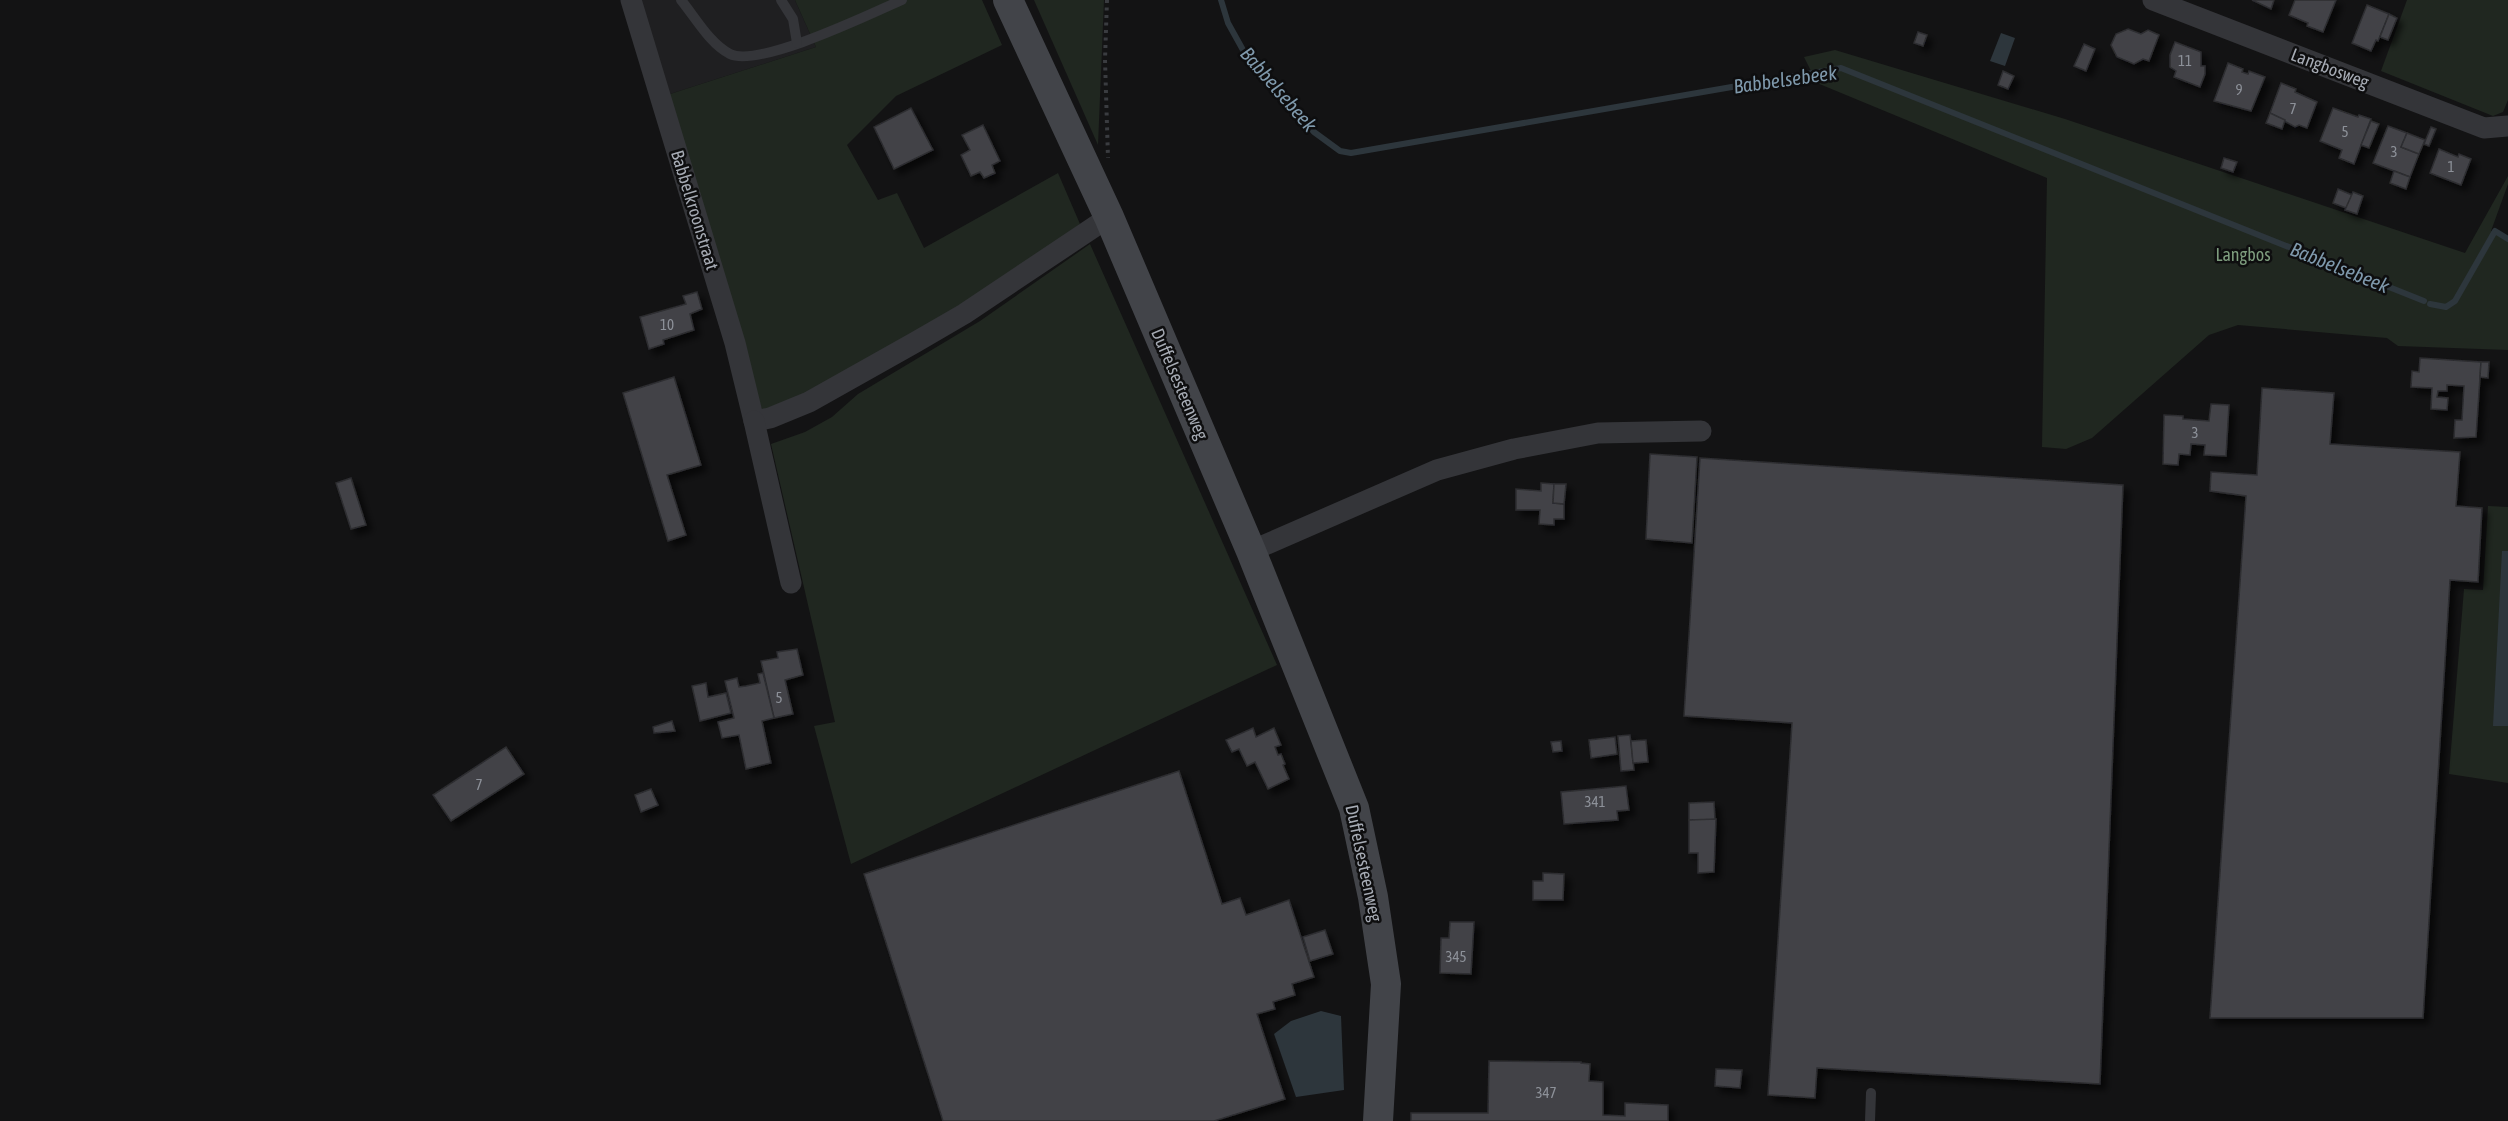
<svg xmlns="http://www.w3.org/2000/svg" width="2508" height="1121" viewBox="0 0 2508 1121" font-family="'Asap Condensed',sans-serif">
  <defs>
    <filter id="shadow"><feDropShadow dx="5.5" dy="5.5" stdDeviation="3" flood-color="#0009"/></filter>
  </defs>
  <rect width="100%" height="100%" fill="#131314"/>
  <path fill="#1f1f21" d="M638,0H795L816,47L667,95Z"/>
  <g fill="#202720">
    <path d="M795,0H982L1002,45L896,96L847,145L878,200L897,193L924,248L1058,173L1080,224L1007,278L802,397L762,410L667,95L816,47Z"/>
    <path d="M1034,0H1104L1098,145Z"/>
    <path d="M2407,0H2508V100L2503,112L2493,116L2381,71Z"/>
    <path d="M1835,50L2065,119L2465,253L2508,176V184L2491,231L2508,242V350L2398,346L2387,338L2238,325L2209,335L2092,438L2066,449L2042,447L2047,178L1817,83L1804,57Z"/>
    <path d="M1090,244L1277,665L851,864L814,726L835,722L771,444L805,432L832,417L858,394L980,321Z"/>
    <path d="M2488,506L2508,507V783L2449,774L2464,589L2483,590Z"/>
  </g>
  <g fill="#2d363c">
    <path d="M2001,33L2015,38L2005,66L1990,61Z"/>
    <path d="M2502,551H2508V726H2493Z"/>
    <path d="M1321,1011L1341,1016L1344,1090L1296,1097L1274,1034L1291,1021Z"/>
  </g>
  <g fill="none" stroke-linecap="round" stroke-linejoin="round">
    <g stroke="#2d363c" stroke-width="6">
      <path d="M1221,0L1228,23L1243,50L1314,132L1340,151L1351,153L1841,68L2424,301"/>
      <path d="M2430,304L2446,307L2455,301L2495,231L2508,239"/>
    </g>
  </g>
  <g fill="#424347" stroke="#2d2d30" stroke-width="1.5" filter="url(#shadow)">
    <path d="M2252,0H2274L2271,9Z"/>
    <path d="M2295,0H2336L2323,32L2307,26L2308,23L2289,15Z"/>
    <path d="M2367,5L2389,14L2378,41L2376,40L2371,51L2352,43Z"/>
    <path d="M2389,14L2397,18L2388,40L2380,37Z"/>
    <path d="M2128,29L2141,34L2148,30L2159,35L2149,61L2143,59L2134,64L2117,57L2111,45L2116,34Z"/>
    <path d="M1918,32L1927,35L1923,46L1914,43Z"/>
    <path d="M2175,42L2201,52V66H2205V74L2200,87L2174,77L2176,71L2170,67V55Z"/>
    <path d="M2084,44L2095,49L2086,71L2074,66Z"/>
    <path d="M2228,63L2243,69L2242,72L2248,74L2249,71L2265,77L2251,111L2214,101Z"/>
    <path d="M2003,71L2014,76L2008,89L1998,85Z"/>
    <path d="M2281,83L2296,89L2295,92L2317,102L2307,128L2299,125L2295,127L2270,113Z"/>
    <path d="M911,108L933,150L894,169L874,127Z"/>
    <path d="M2333,108L2358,117L2359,115L2371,119L2354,164L2339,158L2342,150L2320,141Z"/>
    <path d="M2270,113L2285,120L2282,129L2266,123Z"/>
    <path d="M2371,121L2379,124L2369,148L2361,145Z"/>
    <path d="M983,125L1000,161L992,165L995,173L984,178L980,172L971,176L961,155L970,150L962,135Z"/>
    <path d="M2388,126L2407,133L2401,147L2419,154L2410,177L2373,163Z"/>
    <path d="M2431,127L2436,129L2429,146L2424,144Z"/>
    <path d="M2407,133L2425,140L2419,154L2401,147Z"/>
    <path d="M2439,149L2458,157L2459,154L2471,159L2461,185L2430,173Z"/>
    <path d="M2224,158L2237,162L2233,172L2221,168Z"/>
    <path d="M2394,171L2410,177L2406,189L2390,183Z"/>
    <path d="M2338,189L2352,195L2346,208L2333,203Z"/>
    <path d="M2353,192L2363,196L2357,214L2345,210Z"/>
    <path d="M697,292L702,309L690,314L694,330L663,340L664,344L649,349L640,317L686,304L683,296Z"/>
    <path d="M2420,358L2481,362L2476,437L2454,438L2455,420H2462L2464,386L2447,385V391H2438L2437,397L2448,398L2447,410L2431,409L2432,388L2411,387L2412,371L2419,372Z"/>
    <path d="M2481,362H2489L2488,378L2480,377Z"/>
    <path d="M674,377L701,465L667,475L686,535L668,541L623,393Z"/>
    <path d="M2262,388L2334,393L2330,444L2460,452L2456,506L2482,508L2478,582L2450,580L2423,1018H2210L2246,496L2210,491L2211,472L2257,475Z"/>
    <path d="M2211,404L2229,405L2226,456L2204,455L2205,445L2191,444L2190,455L2179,454L2178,465L2163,464L2164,415L2183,416V419L2209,421Z"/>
    <path d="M1650,454L1697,457L1692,543L1646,539Z"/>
    <path d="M1700,458L2123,485L2100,1084L1817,1068L1815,1098L1768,1095L1792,723L1684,716Z"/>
    <path d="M351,478L366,525L351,529L336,483Z"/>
    <path d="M1541,483L1554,484L1553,503L1564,504V519H1554V525L1539,524L1540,510H1516V489L1541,491Z"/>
    <path d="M1554,484H1566L1564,504L1553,503Z"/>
    <path d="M797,649L803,675L785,680L793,714L774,718L761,661L778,658L777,652Z"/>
    <path d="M763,673L774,718L762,721L771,763L746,769L739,735L722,738L718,722L734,718L725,681L737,678L739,687L746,686L760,683L758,674Z"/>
    <path d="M706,683L708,697L726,693L731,713L700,721L692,686Z"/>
    <path d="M672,721L675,731L654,733L653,727Z"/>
    <path d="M1253,728L1256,737L1274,728L1281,745L1275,747L1278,755L1281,754L1285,764L1283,765L1289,779L1268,789L1255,762L1247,766L1239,749L1232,752L1226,740Z"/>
    <path d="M1630,735L1634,770L1621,771L1618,736Z"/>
    <path d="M1615,737L1617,754L1591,758L1589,740Z"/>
    <path d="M1646,740L1648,762L1633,763L1631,741Z"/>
    <path d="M1561,741L1562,751L1553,752L1551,742Z"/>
    <path d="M506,747L524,774L451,821L433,795Z"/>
    <path d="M1179,771L1222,904L1240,898L1246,915L1289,900L1314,977L1292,984L1295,995L1273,1002L1275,1009L1257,1014L1285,1099L1214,1121H943L864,874Z"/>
    <path d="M1626,786L1629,810L1617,811L1618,820L1564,824L1561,792Z"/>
    <path d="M651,789L658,805L641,812L635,795Z"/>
    <path d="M1714,802L1715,820H1689V803Z"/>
    <path d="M1716,819L1714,872L1698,873V853H1689V820Z"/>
    <path d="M1543,873L1564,874L1563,900H1533V881H1543Z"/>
    <path d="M1450,922H1474L1471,974L1440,973L1441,938H1449Z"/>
    <path d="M1325,930L1333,954L1310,961L1303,937Z"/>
    <path d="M1489,1061L1581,1062V1063L1590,1064L1589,1081L1603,1082V1115L1625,1116V1103L1668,1105V1121H1411V1113H1488Z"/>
    <path d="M1716,1069L1742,1070L1740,1088L1715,1086Z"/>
  </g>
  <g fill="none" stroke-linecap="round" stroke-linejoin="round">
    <path stroke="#3a3c40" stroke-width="4" stroke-dasharray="3 4.5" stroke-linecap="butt" d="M1107,0L1105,60L1108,158"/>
    <g stroke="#343539" stroke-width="10">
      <path d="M681,0C695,17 710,44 730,54C759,68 870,14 902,0"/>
      <path d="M781,0L793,19L797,43"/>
      <path d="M1870,1121L1871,1093"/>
    </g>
    <g stroke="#343539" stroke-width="21">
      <path d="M631,0L735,343L754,421L770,418L809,402L914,343L964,314L1109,217"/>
      <path d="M2153,0L2484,128L2508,126"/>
      <path d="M754,421L791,583"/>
      <path d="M1251,551L1437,470L1514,449L1598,433L1701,431"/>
    </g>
    <path stroke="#424449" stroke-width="30" d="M1008,0L1109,217L1251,551L1354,808L1373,897L1386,984L1378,1121"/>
  </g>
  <g text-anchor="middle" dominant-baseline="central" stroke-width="5" stroke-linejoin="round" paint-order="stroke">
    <g font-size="15" fill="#8d9199">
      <text x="2185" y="60">11</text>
      <text x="2239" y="89">9</text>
      <text x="2293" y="108">7</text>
      <text x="2345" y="131">5</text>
      <text x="2394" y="151">3</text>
      <text x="2451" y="166">1</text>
      <text x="667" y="324">10</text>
      <text x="2195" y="432">3</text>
      <text x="779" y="697">5</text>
      <text x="479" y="784">7</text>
      <text x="1595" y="801">341</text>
      <text x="1456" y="956">345</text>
      <text x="1546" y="1092">347</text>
    </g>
    <g font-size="18" fill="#a6abb4" stroke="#0e0e0f">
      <text transform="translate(2330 68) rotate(21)">Langbosweg</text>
      <text transform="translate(695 210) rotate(73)">Babbelkroonstraat</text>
      <text transform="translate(1180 384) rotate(67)">Duffelsesteenweg</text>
      <text transform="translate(1364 863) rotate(78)">Duffelsesteenweg</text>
    </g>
    <g font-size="18" fill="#7e9d7e" stroke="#0e0e0f">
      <text x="2243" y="254">Langbos</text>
    </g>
    <g font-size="20" font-style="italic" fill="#7f99ac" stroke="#0e0e0f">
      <text transform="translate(1785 79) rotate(-8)">Babbelsebeek</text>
      <text transform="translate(1279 89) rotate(49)">Babbelsebeek</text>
      <text transform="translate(2340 267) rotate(22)">Babbelsebeek</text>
    </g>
  </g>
</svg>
